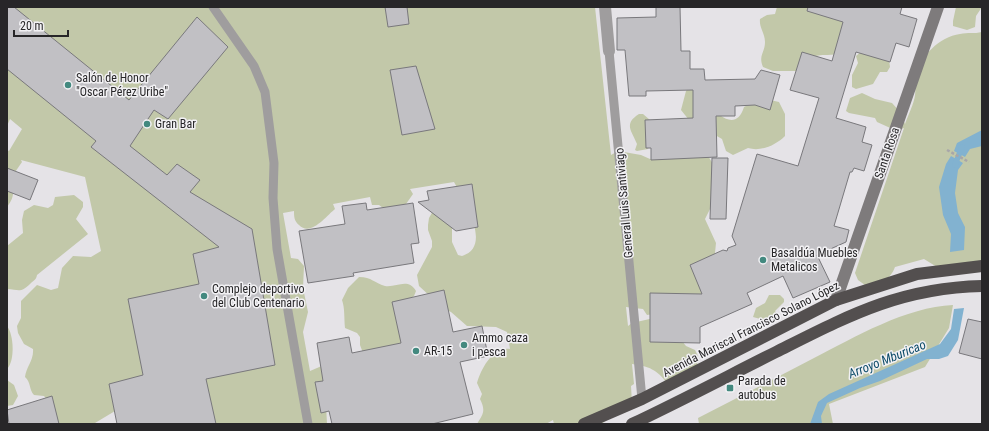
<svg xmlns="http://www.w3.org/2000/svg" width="989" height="431" viewBox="0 0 989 431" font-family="'Roboto Condensed',sans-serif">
  <rect width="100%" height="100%" fill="#e5e3e7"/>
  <g fill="#c2c8a9">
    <path d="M7,7H595L611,155L618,151L641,155L650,159L705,151L713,164L712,205L705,219L716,243L711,292L654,314L647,315L643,309L626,307L628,326L632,323L654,318L682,341L686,346L695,350L698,356L697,366L667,383C657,370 649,366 632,364L634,384L631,386L632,403L601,424H554L553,420L546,424H477C483,414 486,411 480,399L482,394L477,383C481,369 493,346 510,349L507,332L496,327L467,326L451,312L444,309L419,286L417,275L432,247V241L428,230V225L429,218L433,211L452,224V242L458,255L462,256C493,247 464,200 454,182L410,189L413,194L406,204L386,210L379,205H372L370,197L333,204L335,209C326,216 311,237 299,225C294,221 294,216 294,211L283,213L291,258L298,259L304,266L303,288L308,312L303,332L310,371L324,365L327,424H137L120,408L95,423L51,424L49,402L44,396L34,395C29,390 31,382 25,377C26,367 34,360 33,349L24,344L18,333L17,326L21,318V301L37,285L51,290L58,288L62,268L73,256L91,257L101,251L85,177L21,160L22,162L11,178C14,190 15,197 7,207V150L9,151L22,129L10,119L7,126Z"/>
    <path d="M777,7H830L849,23L839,54C814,57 818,50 799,71H773L763,67C758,55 765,53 765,42C765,33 759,28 760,19L767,15L775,14Z"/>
    <path d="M956,7H982L976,16L975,27L967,30L953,26V21Z"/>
    <path d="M982,32V262L945,272L924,259L895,267C891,279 880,284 869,288L858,280L855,273L904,128L897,131L877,122L875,118L849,113L846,111L850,98L862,93L875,99L892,103L901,113L905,124C908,115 914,104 915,95C916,89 914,82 915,76C921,56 939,37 960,34C968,32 974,34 982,32Z"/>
    <path d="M862,51L889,60L890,67L887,72H880L873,84L856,89L852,87V75L858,63L856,56Z"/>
    <path d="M691,84C701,96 733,142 744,107C755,101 767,99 779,102L785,114V136C776,145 761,152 748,148L733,155L726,151L722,139L689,120L681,110L686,91Z"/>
    <path d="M639,114H643L650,120V144L648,149L637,151L635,150L637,144C632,131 623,124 639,114Z"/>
    <path d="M74,195L83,202V207L76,219L88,234L37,275C36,280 34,280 31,283C21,293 20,290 7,289V246L23,233L22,220L24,211L34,205L48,208L53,205L55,197Z"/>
    <path d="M359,277C372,277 374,283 385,286C396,288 408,277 416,291L414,296L410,299L417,343L363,353L360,345V337L357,333L345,328C344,319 345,308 342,300L348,288Z"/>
    <path d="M769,295H780L784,299V302L775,311L778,316L777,319L768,321L753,317L756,308L765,303Z"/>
    <path d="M953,305L949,328L925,367L829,404L833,424H699L698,418C737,398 776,378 814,358C855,337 906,307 953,305Z"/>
    <path d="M7,326C14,335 15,361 7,369Z"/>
    <path d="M7,380L14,385L18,396L13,405L7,406Z"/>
  </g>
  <g fill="#82b2d0">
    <path d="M982,130V146L970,149L965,157L954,151L957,143Z"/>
    <path d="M951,156L963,163L958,170L955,193L958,213L965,227L964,250L950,252L951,234L943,215L939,187L946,164Z"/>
    <path d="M964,308L958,340L948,356L939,359H927L880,381L860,388L827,403L821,416L822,424H810L818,402L829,394L940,344L951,329L954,309Z"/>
  </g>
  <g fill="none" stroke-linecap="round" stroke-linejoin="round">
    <path stroke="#82b2d0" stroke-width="5.5" d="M955,165L962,147"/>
  </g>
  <g fill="#c1c0c4" stroke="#79787c">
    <path d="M7,7H14L129,100L197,17L228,47L168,119L154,110L130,146L167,175L177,164L200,180L190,192L252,229L275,365L206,379L216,424H117L109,384L143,375L128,299L199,284L193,254L219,247L91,147L96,141L7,69Z"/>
    <path d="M385,7H407L409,24L388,27Z"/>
    <path d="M656,7H680L681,51H690V69H704L705,80L755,79L761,70L780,75L770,110L755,105L735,106V116H716L717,157L651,160V148H646L645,120L693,118V90L646,91V96H629L625,50H617V18L656,17Z"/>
    <path d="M808,7H902L900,14L917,19L909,47L896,43L890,62L856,52L836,118L866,127L862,142L872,145L864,171L854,168L852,172H850L834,226L849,230L846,242L817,255L830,282L793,298L783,276L747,293L752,304L700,327V343L650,342V293L702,294L690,265L723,250L727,251L728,248L736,245L732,236L757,154L798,166L819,98L790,90L802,52L832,61L843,22L807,11Z"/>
    <path d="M416,66L435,129L402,135L390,70Z"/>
    <path d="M712,158H728L726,219H710Z"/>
    <path d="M7,168L38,180L30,200L7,191Z"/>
    <path d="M472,184L478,227L456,231L418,202L429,200L427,191Z"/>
    <path d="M366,203L367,210L413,203L419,243L411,244L414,263L353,273L354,276L308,283L299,231L345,224L342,206Z"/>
    <path d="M444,290L453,332L482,326L488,356L460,362L473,414L432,424H332L329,411L321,413L315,382L323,381L317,343L349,337L352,353L401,343L392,302Z"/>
    <path d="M968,319L982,322V359L959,353Z"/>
    <path d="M52,396L59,424H9L7,410Z"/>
  </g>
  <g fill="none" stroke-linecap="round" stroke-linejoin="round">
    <path stroke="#a8a6a9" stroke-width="2.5" stroke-dasharray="3 2" stroke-linecap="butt" d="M947,150L969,162"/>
    <g stroke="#9f9d9e" stroke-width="9">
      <path d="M213,7L254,66L265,92L274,163L273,198L277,249L308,424"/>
      <path d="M609,51L642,399"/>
    </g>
    <path stroke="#9f9d9e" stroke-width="12" d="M605,7L609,51"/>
    <path stroke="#7e7b7c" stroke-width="12" d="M836,300L938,7"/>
    <g stroke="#534f4f" stroke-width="12">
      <path d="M584,424L642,399L836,300L917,274L982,266"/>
      <path d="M632,424C681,401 728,376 776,352C848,316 899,288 982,286"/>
    </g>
  </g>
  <g fill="#43897f" stroke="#f2f1f4" stroke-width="1.5">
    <circle cx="68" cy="85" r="4"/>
    <circle cx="147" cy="124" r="4"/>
    <circle cx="763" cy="260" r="4"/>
    <circle cx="204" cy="296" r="4"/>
    <circle cx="464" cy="345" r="4"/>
    <circle cx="416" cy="351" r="4"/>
    <rect x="726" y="384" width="8" height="8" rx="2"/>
  </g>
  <g text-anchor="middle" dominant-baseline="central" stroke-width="3" stroke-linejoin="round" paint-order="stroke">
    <g font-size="12" fill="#272628" stroke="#f2f1f4" text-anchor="start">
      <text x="76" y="78">Salón de Honor<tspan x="76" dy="14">"Oscar Pérez Uribe"</tspan></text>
      <text x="155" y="124">Gran Bar</text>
      <text x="771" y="253">Basaldúa Muebles<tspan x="771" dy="14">Metalicos</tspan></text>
      <text x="212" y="289">Complejo deportivo<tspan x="212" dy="14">del Club Centenario</tspan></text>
      <text x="472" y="338">Ammo caza<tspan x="472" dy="14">i pesca</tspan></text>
      <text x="424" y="351">AR-15</text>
      <text x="738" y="381">Parada de<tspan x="738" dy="14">autobus</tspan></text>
    </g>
    <g font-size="12" fill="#272628" stroke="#f2f1f4">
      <text transform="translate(887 153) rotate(-71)">Santa Rosa</text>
      <text transform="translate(624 203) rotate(-95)">General Luis Santiviago</text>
      <text transform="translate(751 329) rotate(-27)">Avenida Mariscal Francisco Solano López</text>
    </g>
    <g font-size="13" font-style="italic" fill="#0c4b68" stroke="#f2f1f4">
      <text transform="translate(887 359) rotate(-22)">Arroyo Mburicao</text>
    </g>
  </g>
  <rect width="989" height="431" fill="none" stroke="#272628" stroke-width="16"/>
  <path d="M14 30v6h54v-6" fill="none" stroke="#272628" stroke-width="2"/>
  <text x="20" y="30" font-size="12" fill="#272628" stroke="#f2f1f4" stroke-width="3" paint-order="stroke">20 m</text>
</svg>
